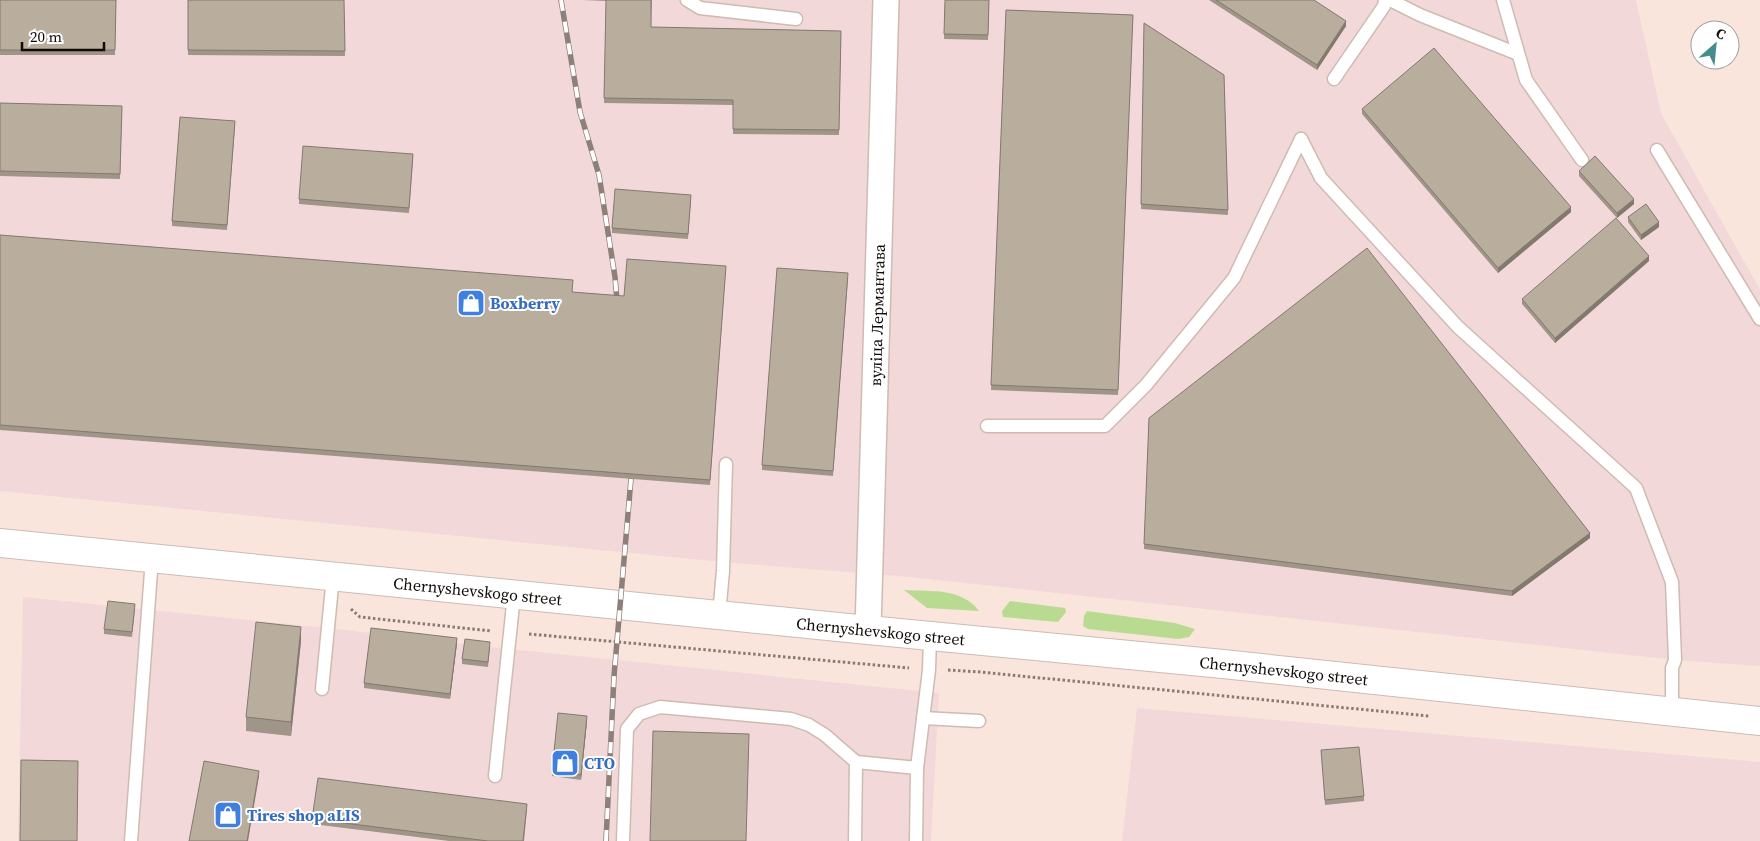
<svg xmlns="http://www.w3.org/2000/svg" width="1760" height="841" viewBox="0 0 1760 841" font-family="'Source Serif 4',serif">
  <rect width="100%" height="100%" fill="#f9e5dc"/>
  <g fill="#f3d8d9">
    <path d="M0,0H1636L1661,113L1760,290V666L1675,660L910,577L723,562L0,491Z"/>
    <path d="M23,597L328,628L509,649L939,693L931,841H18Z"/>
    <path d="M1137,708L1760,762V841H1122Z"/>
  </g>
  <g fill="#b9db91">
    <path d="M904,590C931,592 961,587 979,611L927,608Z"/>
    <path d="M1010,601L1065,608L1066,612L1058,622L1003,617L1002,611Z"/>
    <path d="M1087,611L1175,623L1195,629L1189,637L1178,639L1088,629L1083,626L1084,616Z"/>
  </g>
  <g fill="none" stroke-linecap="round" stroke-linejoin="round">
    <defs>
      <g id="lane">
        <path d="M687,0L700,8L796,19"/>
        <path d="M1390,0L1420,15L1518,54"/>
        <path d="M1503,0L1526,80L1582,160"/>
        <path d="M1334,79L1384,6L1385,0"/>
        <path d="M1301,139L1321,178L1458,327L1636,488L1672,582L1675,660L1672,668V712"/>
        <path d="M1657,150L1760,319"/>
        <path d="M987,426H1105L1146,385L1234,278L1301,139"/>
        <path d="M719,615L723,571L726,464"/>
        <path d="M322,689L333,576"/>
        <path d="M923,718L979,721"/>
        <path d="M495,776L514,595"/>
        <path d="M131,841L152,558"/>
        <path d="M623,841L627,729L639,714L660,707L791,719L809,725L825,735L856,762L917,768"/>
        <path d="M855,841L856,762"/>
        <path d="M916,841L917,768L929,670L930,636"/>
      </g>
      <g id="street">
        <path id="s1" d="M868,630L886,0"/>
      </g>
      <g id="secondary">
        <path id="s2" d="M0,543L868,630L1223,664L1760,721"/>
      </g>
    </defs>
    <use href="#lane" stroke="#cebbb2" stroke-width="15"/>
    <use href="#street" stroke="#cebbb2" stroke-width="28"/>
    <use href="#secondary" stroke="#cebbb2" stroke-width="30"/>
    <g stroke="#887b75" stroke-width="3" stroke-dasharray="2.5 2.5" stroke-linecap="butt">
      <path d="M351,609L360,617L491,631"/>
      <path d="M529,634L909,668"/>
      <path d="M948,670L980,672L1429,716"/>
    </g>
    <use href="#lane" stroke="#fff" stroke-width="12"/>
    <use href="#street" stroke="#fff" stroke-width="25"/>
    <use href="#secondary" stroke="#fff" stroke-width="28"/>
    <defs>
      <g id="rail">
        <path d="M561,0L580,112L599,175L615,277L617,301"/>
        <path d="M606,841L614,676L631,479"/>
      </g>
    </defs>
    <use href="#rail" stroke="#8d807a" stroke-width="5.5"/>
    <use href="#rail" stroke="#fff" stroke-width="4" stroke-dasharray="11" stroke-linecap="butt"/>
  </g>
  <g fill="#9f9588">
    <path d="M0,0H116L115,55H0Z"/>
    <path d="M188,0H344L345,56L188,55Z"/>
    <path d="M583,0H652L651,27L841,31L839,135L733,134V105L604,103L606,1Z"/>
    <path d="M945,0H989L988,40L944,39Z"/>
    <path d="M1209,0H1314L1346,26L1317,70Z"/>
    <path d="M1006,10L1133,15L1118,395L991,390Z"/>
    <path d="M1144,23L1224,75L1228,215L1141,209Z"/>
    <path d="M0,103L122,106L120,179L0,176Z"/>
    <path d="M1362,109L1571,212L1498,273L1362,114Z"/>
    <path d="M235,126L227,230L172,226V221Z"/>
    <path d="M413,159L409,213L299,204V199Z"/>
    <path d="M1579,171L1634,204L1617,218L1579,176Z"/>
    <path d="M691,200L688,239L612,233V228Z"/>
    <path d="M1628,217L1659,227L1641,240L1628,222Z"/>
    <path d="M0,235L572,292L624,296L726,266L710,485L0,430Z"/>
    <path d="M1649,261L1555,343L1522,304V299Z"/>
    <path d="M848,278L833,476L762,470V465Z"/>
    <path d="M1149,418L1590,538L1512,596L1144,549Z"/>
    <path d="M135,609L132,637L104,634V629Z"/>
    <path d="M301,641L291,736L246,731V717Z"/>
    <path d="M457,643L450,699L364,688V683Z"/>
    <path d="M490,647L488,667L462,664V659Z"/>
    <path d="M587,721L581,780L552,776V771Z"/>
    <path d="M1321,750L1364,796V801L1325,805Z"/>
    <path d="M527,809L524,841H449L312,824V819Z"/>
  </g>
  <g fill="#82796f">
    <path d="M1346,21V26L1317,70V65Z"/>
    <path d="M1634,199V204L1617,218V213Z"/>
    <path d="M1571,207V212L1498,273V268Z"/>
    <path d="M1659,222V227L1641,240V235Z"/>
    <path d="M1649,256V261L1555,343V338Z"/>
    <path d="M1590,533V538L1512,596V591Z"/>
    <path d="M301,627V641L291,736V722Z"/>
    <path d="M457,638V643L450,699V694Z"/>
    <path d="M587,716V721L581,780V775Z"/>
    <path d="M259,771V776L248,841H247Z"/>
  </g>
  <g fill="#b9ad9e" stroke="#82796f">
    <path d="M0,0H116L115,50H0Z"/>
    <path d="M188,0H344L345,51L188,50Z"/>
    <path d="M606,0H651V27L841,31L839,130L733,129V100L604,98Z"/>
    <path d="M945,0H989L988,35L944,34Z"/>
    <path d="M1216,0H1314L1346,21L1317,65Z"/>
    <path d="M1006,10L1133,15L1118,390L991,385Z"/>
    <path d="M1144,23L1224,75L1228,210L1141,204Z"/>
    <path d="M1434,48L1571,207L1498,268L1362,109Z"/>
    <path d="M0,103L122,106L120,174L0,171Z"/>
    <path d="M180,117L235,121L227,225L172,221Z"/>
    <path d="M303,146L413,154L409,208L299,199Z"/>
    <path d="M1595,156L1634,199L1617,213L1579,171Z"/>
    <path d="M615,189L691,195L688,234L612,228Z"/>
    <path d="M1646,204L1659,222L1641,235L1628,217Z"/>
    <path d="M1616,218L1649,256L1555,338L1522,299Z"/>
    <path d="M0,235L573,280L572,292L624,296L627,259L726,266L710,480L0,425Z"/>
    <path d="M1367,248L1590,533L1512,591L1144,544L1149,418Z"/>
    <path d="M777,268L848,273L833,471L762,465Z"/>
    <path d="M108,601L135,604L132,632L104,629Z"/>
    <path d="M256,622L301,627L291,722L246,717Z"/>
    <path d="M371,628L457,638L450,694L364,683Z"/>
    <path d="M465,639L490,642L488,662L462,659Z"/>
    <path d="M558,713L587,716L581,775L552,771Z"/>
    <path d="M653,731L749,734L746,841H650Z"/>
    <path d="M1359,747L1364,796L1325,800L1321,750Z"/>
    <path d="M21,760L78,761L77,841H20Z"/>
    <path d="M204,761L259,771L247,841H189Z"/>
    <path d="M318,778L527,804L523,841H488L312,819Z"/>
  </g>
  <defs>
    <symbol id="shop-square" viewBox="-11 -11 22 22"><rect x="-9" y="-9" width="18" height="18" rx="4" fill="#3f7fe0" stroke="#fff"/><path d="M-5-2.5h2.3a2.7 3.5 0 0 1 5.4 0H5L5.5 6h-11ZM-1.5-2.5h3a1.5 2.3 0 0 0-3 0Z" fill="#fff"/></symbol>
  </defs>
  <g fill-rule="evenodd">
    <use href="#shop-square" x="455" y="287" width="32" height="32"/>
    <use href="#shop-square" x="549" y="747" width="32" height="32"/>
    <use href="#shop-square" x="212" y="799" width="32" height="32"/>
  </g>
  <g text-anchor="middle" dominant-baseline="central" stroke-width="4" stroke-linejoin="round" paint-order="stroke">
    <g font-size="16" font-weight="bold" fill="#366cbe" stroke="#fff" text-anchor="start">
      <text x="490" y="303">Boxberry</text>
      <text x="584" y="763">СТО</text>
      <text x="247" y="815">Tires shop aLIS</text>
    </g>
    <g font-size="16" fill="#110b08" stroke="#fff">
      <text stroke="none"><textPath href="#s1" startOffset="315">вуліца Лермантава</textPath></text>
      <text stroke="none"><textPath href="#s2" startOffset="480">Chernyshevskogo street</textPath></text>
      <text stroke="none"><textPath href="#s2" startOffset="885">Chernyshevskogo street</textPath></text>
      <text stroke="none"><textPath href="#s2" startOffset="1290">Chernyshevskogo street</textPath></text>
    </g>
  </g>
  <g transform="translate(1715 45) rotate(27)"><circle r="24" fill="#ffffff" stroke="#a09d9c"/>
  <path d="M0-4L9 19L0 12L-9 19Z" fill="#448c8d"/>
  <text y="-8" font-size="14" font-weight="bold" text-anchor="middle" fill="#110b08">С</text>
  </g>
  <path d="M22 42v8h82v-8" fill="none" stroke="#110b08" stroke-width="2.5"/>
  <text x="30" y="42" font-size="15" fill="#110b08" stroke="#ffffff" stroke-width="4" paint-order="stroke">20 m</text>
</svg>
